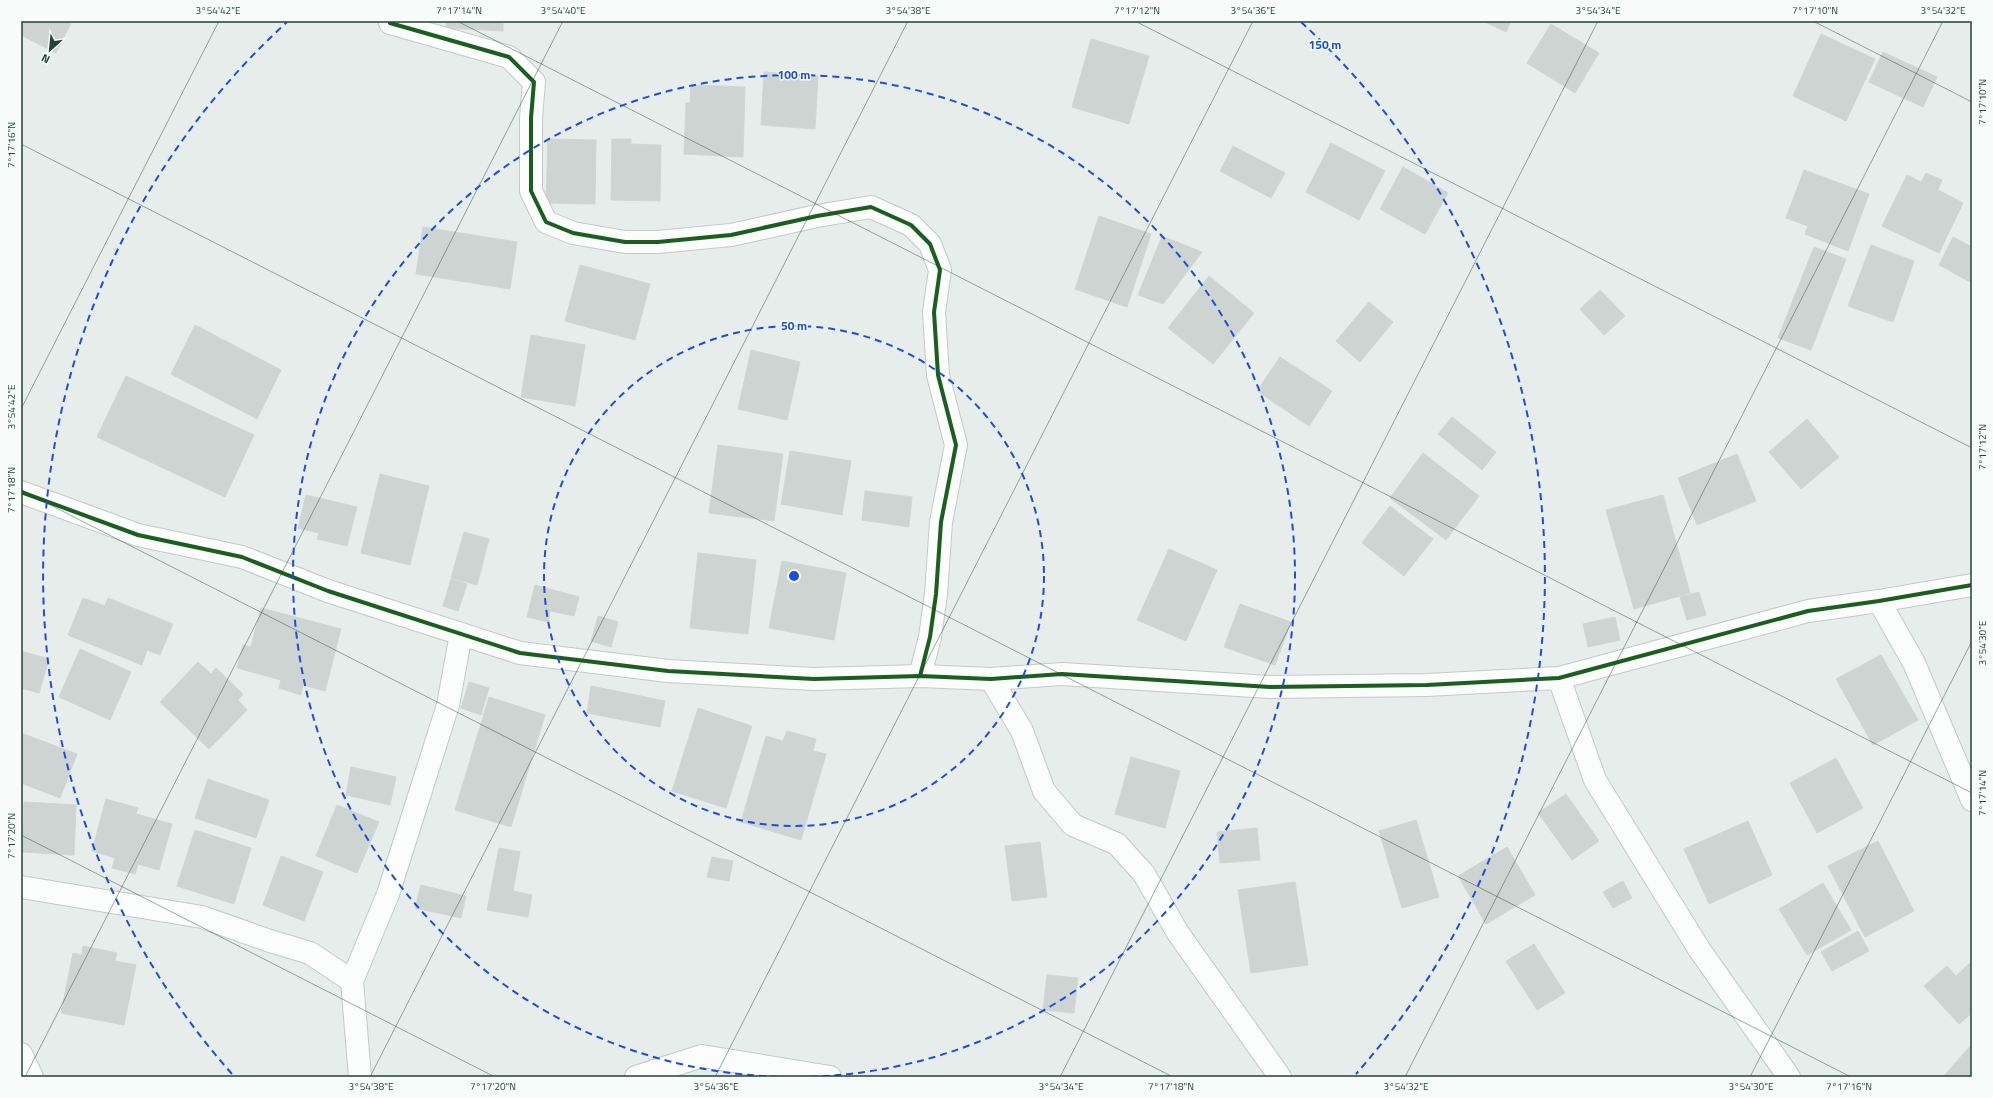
<svg xmlns="http://www.w3.org/2000/svg" width="1993" height="1098" viewBox="0 0 1993 1098" font-family="'Titillium Web',sans-serif">
  <rect width="100%" height="100%" fill="#e7edea"/>
  <g fill="#ced4d1" stroke="#d0d6d3">
    <path d="M21,21H72L56,53L21,35Z"/>
    <path d="M446,21H503V31L446,28Z"/>
    <path d="M1483,21H1511L1506,32Z"/>
    <path d="M1551,24L1599,53L1575,93L1527,63Z"/>
    <path d="M1821,34L1875,59L1846,121L1793,96Z"/>
    <path d="M1091,39L1149,56L1129,124L1072,107Z"/>
    <path d="M1883,52L1937,77L1923,107L1869,82Z"/>
    <path d="M764,72L818,76L815,129L761,125Z"/>
    <path d="M691,85L745,87L743,157L684,154L686,103H690Z"/>
    <path d="M548,139L596,140L595,204L546,203Z"/>
    <path d="M612,139H631V144L661,145L660,201L611,200Z"/>
    <path d="M1331,143L1385,171L1359,220L1306,192Z"/>
    <path d="M1233,146L1285,173L1271,198L1220,171Z"/>
    <path d="M1403,167L1448,193L1425,234L1380,209Z"/>
    <path d="M1804,170L1869,194L1848,251L1805,234L1808,226L1786,218Z"/>
    <path d="M1926,173L1942,180L1938,190L1963,203L1939,253L1882,226L1907,175L1921,182Z"/>
    <path d="M1099,216L1151,234L1127,307L1075,289Z"/>
    <path d="M423,227L517,242L510,289L416,274Z"/>
    <path d="M1162,236L1202,252L1163,304L1138,295Z"/>
    <path d="M1953,237L1972,247V283L1939,265Z"/>
    <path d="M1871,245L1914,261L1893,322L1848,306Z"/>
    <path d="M1814,247L1846,259L1811,350L1778,338Z"/>
    <path d="M580,265L650,284L635,340L565,321Z"/>
    <path d="M1209,276L1254,313L1213,364L1168,328Z"/>
    <path d="M1600,290L1625,316L1604,335L1580,309Z"/>
    <path d="M1369,302L1393,322L1360,362L1336,341Z"/>
    <path d="M195,325L281,370L257,419L171,374Z"/>
    <path d="M531,335L585,345L575,406L521,397Z"/>
    <path d="M751,350L800,362L787,420L738,409Z"/>
    <path d="M1280,357L1332,391L1309,426L1257,391Z"/>
    <path d="M126,376L254,435L225,497L97,437Z"/>
    <path d="M1452,417L1496,452L1482,470L1438,434Z"/>
    <path d="M1807,419L1839,457L1801,489L1769,452Z"/>
    <path d="M718,445L783,454L774,521L709,513Z"/>
    <path d="M790,451L851,461L842,515L781,504Z"/>
    <path d="M1423,453L1479,496L1446,540L1390,498Z"/>
    <path d="M1737,454L1756,501L1697,525L1678,478Z"/>
    <path d="M380,474L429,486L410,565L361,553Z"/>
    <path d="M865,491L912,497L909,527L862,520Z"/>
    <path d="M306,495L357,507L347,546L317,539L319,533L298,528Z"/>
    <path d="M1663,495L1690,593L1634,609L1606,510Z"/>
    <path d="M1390,506L1433,539L1404,576L1362,543Z"/>
    <path d="M464,532L489,539L477,585L451,578Z"/>
    <path d="M1169,549L1217,570L1186,641L1137,620Z"/>
    <path d="M698,553L756,560L748,634L690,628Z"/>
    <path d="M782,561L846,573L834,640L769,628Z"/>
    <path d="M451,579L467,584L458,611L443,606Z"/>
    <path d="M535,585L579,597L574,616L550,611L548,622L527,617Z"/>
    <path d="M1699,592L1706,615L1687,620L1680,597Z"/>
    <path d="M83,598L105,606L108,598L173,624L160,655L147,650L142,665L68,635Z"/>
    <path d="M1240,604L1291,622L1275,665L1224,647Z"/>
    <path d="M261,608L341,629L325,691L303,685L301,695L279,688L281,680L237,668L243,645L251,647Z"/>
    <path d="M598,616L618,622L611,647L591,641Z"/>
    <path d="M1615,617L1620,640L1588,647L1583,624Z"/>
    <path d="M80,649L131,672L110,720L59,697Z"/>
    <path d="M21,651L49,659L39,693L21,688Z"/>
    <path d="M1881,655L1918,720L1873,745L1836,679Z"/>
    <path d="M198,662L211,674L216,668L243,694L238,700L247,710L209,749L160,702Z"/>
    <path d="M469,682L489,688L481,715L461,708Z"/>
    <path d="M591,686L665,701L660,727L587,713Z"/>
    <path d="M489,697L545,715L511,827L455,810Z"/>
    <path d="M698,708L752,726L726,808L672,791Z"/>
    <path d="M787,731L816,739L813,751L826,754L801,840L741,822L766,736L783,741Z"/>
    <path d="M21,733L77,754L60,798L21,783Z"/>
    <path d="M1131,757L1180,771L1165,828L1115,814Z"/>
    <path d="M1836,758L1863,808L1817,833L1790,783Z"/>
    <path d="M351,767L396,777L390,805L346,795Z"/>
    <path d="M208,779L269,800L256,838L195,818Z"/>
    <path d="M1566,794L1599,841L1572,860L1538,813Z"/>
    <path d="M106,799L138,808L136,814L172,824L159,870L138,864L135,874L112,868L115,858L92,851Z"/>
    <path d="M24,802L76,805L74,855L22,852Z"/>
    <path d="M337,805L379,822L357,873L316,856Z"/>
    <path d="M1416,820L1439,897L1402,908L1379,831Z"/>
    <path d="M1748,821L1772,875L1709,904L1684,849Z"/>
    <path d="M1257,828L1260,860L1220,863L1217,832Z"/>
    <path d="M195,830L251,848L234,904L177,886Z"/>
    <path d="M1878,841L1914,911L1865,937L1828,866Z"/>
    <path d="M1040,842L1047,897L1012,901L1005,846Z"/>
    <path d="M1507,847L1535,895L1486,924L1458,876Z"/>
    <path d="M499,848L520,852L513,891L532,895L528,917L487,910Z"/>
    <path d="M281,856L323,872L304,921L263,905Z"/>
    <path d="M712,857L733,861L729,881L707,877Z"/>
    <path d="M1623,881L1632,898L1613,908L1603,892Z"/>
    <path d="M1295,882L1308,965L1251,973L1238,890Z"/>
    <path d="M1823,883L1851,930L1807,955L1779,909Z"/>
    <path d="M421,885L466,896L461,918L415,908Z"/>
    <path d="M1858,931L1869,951L1832,971L1821,952Z"/>
    <path d="M1534,944L1565,993L1537,1010L1506,961Z"/>
    <path d="M83,946L117,953L115,961L136,965L124,1025L61,1013L73,953L82,955Z"/>
    <path d="M1972,961V1013L1959,1024L1924,986L1947,966L1956,976Z"/>
    <path d="M1047,975L1078,978L1074,1013L1043,1010Z"/>
    <path d="M1972,1044V1077H1943Z"/>
  </g>
  <g fill="none" stroke-linecap="round" stroke-linejoin="round">
    <defs>
      <g id="minor">
        <path d="M390,23L509,57L534,82L531,118V191L546,222L573,233L625,242H658L731,235L817,216L871,207L911,225L930,244L940,270L934,312L938,375L956,445L941,522L936,594L930,637L920,676"/>
        <path d="M21,492L138,535L242,557L328,591L520,653L668,671L814,679L920,676L991,679L1062,674L1270,687L1427,685L1559,678L1808,611L1879,601L1972,585"/>
        <path d="M1879,601L1914,663L1972,800"/>
        <path d="M1559,678L1595,780L1699,949L1789,1077"/>
        <path d="M991,679L1022,731L1044,791L1073,825L1117,844L1144,874L1178,933L1280,1077"/>
        <path d="M21,887L202,917L270,941L310,953L352,981"/>
        <path d="M21,1054L32,1077"/>
        <path d="M360,1077L352,981L388,894L416,806L448,705L461,634"/>
        <path d="M636,1077L702,1056L830,1077"/>
      </g>
    </defs>
    <use href="#minor" stroke="#c4cac7" stroke-width="24"/>
    <use href="#minor" stroke="#fbfcfc" stroke-width="22"/>
    <defs>
      <g id="cycleway">
        <path d="M390,23L509,57L534,82L531,118V191L546,222L573,233L625,242H658L731,235L817,216L871,207L911,225L930,244L940,270L934,312L938,375L956,445L941,522L936,594L930,637L920,676"/>
        <path d="M21,492L138,535L242,557L328,591L520,653L668,671L814,679L920,676L991,679L1062,674L1270,687L1427,685L1559,678L1808,611L1879,601L1972,585"/>
      </g>
    </defs>
    <use href="#cycleway" stroke="#f7fbf9" stroke-width="6"/>
    <use href="#cycleway" stroke="#1b5e20" stroke-width="4"/>
  </g>
  <path fill="none" stroke="#234339" stroke-width="1" stroke-opacity="0.45" d="M457,21L1972,793M1135,21L1972,448M1813,21L1972,102M21,144L1851,1077M21,409L219,21M21,490L1173,1077M21,835L495,1077M25,1077L563,21M370,1077L908,21M715,1077L1253,21M1060,1077L1598,21M1405,1077L1943,21M1750,1077L1972,641"/>
  <g fill="none" stroke="#1d4ed8" stroke-width="2" stroke-dasharray="7 5">
    <circle cx="794" cy="576" r="250"/>
    <path d="M790 1077A501 501 0 1 1 798 1077"/>
    <path d="M232 1074A751 751 0 0 1 287 22M1301 22A751 751 0 0 1 1356 1074"/>
  </g>
  <circle cx="794" cy="576" r="6" fill="#1d4ed8" stroke="#f7fbf9" stroke-width="2"/>
  <g font-size="12" text-anchor="middle" font-weight="bold" fill="#1d4ed8" stroke="#f7fbf9" stroke-width="3" stroke-linejoin="round" paint-order="stroke">
    <text x="1325" y="49">150 m</text>
    <text x="794" y="79">100 m</text>
    <text x="794" y="330">50 m</text>
  </g>
  <rect width="1993" height="1098" fill="none" stroke="#f7fbf9" stroke-width="44"/>
  <g transform="translate(50 50) rotate(207)" stroke="#f7fbf9" stroke-width="3" paint-order="stroke">
  <path d="M0-3L7 15L0 10L-7 15Z" fill="#234339"/>
  <text y="-6" font-size="11" font-weight="bold" text-anchor="middle" fill="#234339">N</text>
  </g>
  <rect x="22" y="22" width="1949" height="1054" fill="none" stroke="#234339" stroke-width="1.5"/>
  <g font-size="10" text-anchor="middle" fill="#234339">
    <text x="218" y="14">3°54'42"E</text>
    <text x="459" y="14">7°17'14"N</text>
    <text x="563" y="14">3°54'40"E</text>
    <text x="908" y="14">3°54'38"E</text>
    <text x="1137" y="14">7°17'12"N</text>
    <text x="1253" y="14">3°54'36"E</text>
    <text x="1598" y="14">3°54'34"E</text>
    <text x="1815" y="14">7°17'10"N</text>
    <text x="1943" y="14">3°54'32"E</text>
    <text transform="translate(1982 102) rotate(-90)" y="4">7°17'10"N</text>
    <text transform="translate(11 145) rotate(-90)" y="4">7°17'16"N</text>
    <text transform="translate(11 407) rotate(-90)" y="4">3°54'42"E</text>
    <text transform="translate(1982 447) rotate(-90)" y="4">7°17'12"N</text>
    <text transform="translate(11 490) rotate(-90)" y="4">7°17'18"N</text>
    <text transform="translate(1982 643) rotate(-90)" y="4">3°54'30"E</text>
    <text transform="translate(1982 793) rotate(-90)" y="4">7°17'14"N</text>
    <text transform="translate(11 836) rotate(-90)" y="4">7°17'20"N</text>
    <text x="371" y="1090">3°54'38"E</text>
    <text x="493" y="1090">7°17'20"N</text>
    <text x="716" y="1090">3°54'36"E</text>
    <text x="1061" y="1090">3°54'34"E</text>
    <text x="1171" y="1090">7°17'18"N</text>
    <text x="1406" y="1090">3°54'32"E</text>
    <text x="1751" y="1090">3°54'30"E</text>
    <text x="1849" y="1090">7°17'16"N</text>
  </g>
</svg>
